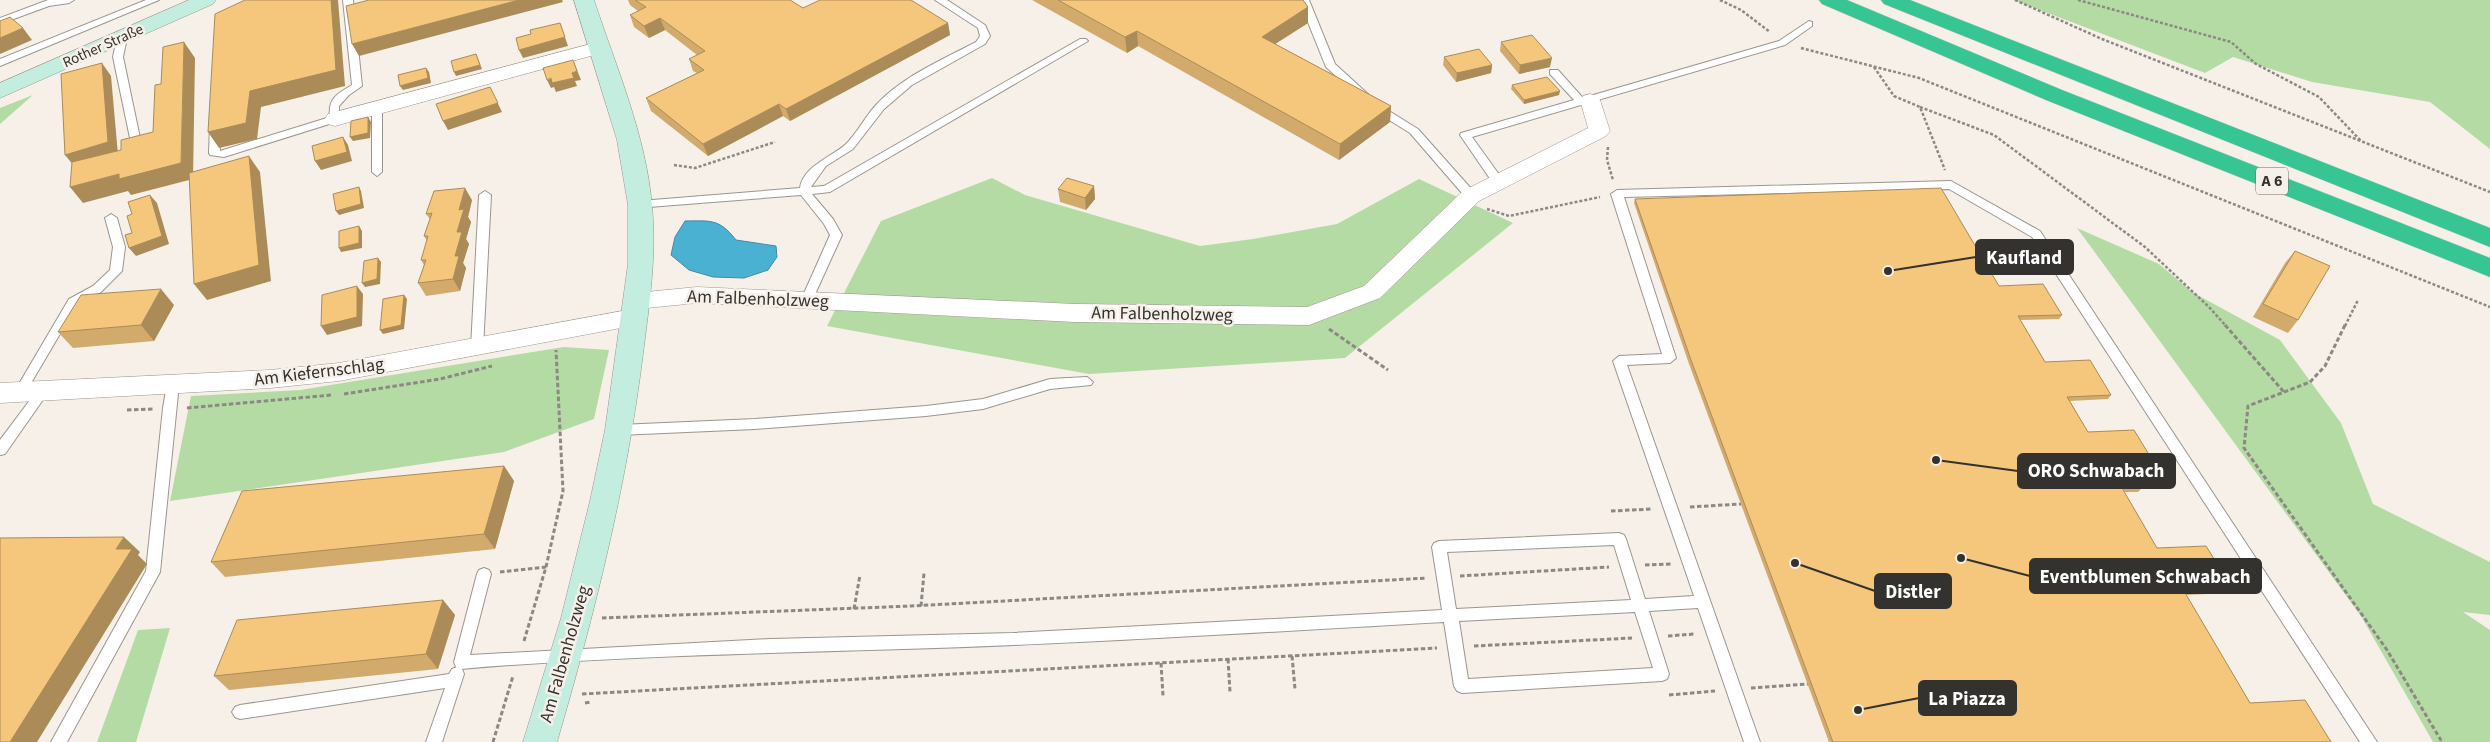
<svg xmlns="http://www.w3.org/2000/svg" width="2490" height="742" viewBox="0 0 2490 742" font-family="'Source Sans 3',sans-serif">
  <rect width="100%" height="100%" fill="#f6f0e9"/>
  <g fill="#b5dba4">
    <path d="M2014,0H2490V149L2430,102L2312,82L2233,57L2205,73Z"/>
    <path d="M33,95L0,124V108Z"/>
    <path d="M992,178L1025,195L1200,246L1253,239L1337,224L1419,179L1513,223L1345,358L1089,374L827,326L881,221Z"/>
    <path d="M2077,228L2159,264L2192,292L2280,340L2341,423L2373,504L2490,562V615L2463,612L2490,630V742H2433L2361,616Z"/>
    <path d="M564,347L609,350L594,419L504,452L170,501L191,396L300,390Z"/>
    <path d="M170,628L136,742H97L138,630Z"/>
  </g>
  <path fill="#4bb1d3" stroke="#448ba2" d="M685,221C710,221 719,218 736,240L776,246L777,257L768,270L744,278L713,277L689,270L671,255L675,237Z"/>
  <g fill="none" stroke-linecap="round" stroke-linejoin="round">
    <defs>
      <g id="lane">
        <path d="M48,0H74L69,3L49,6L0,24V18Z"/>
        <path d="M146,0H159L0,66V59Z"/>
        <path d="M343,0H353L362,86L349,95L339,106V121L224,157L210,155L209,153L210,123L214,122L219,125L220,151L330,117C328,99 336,94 352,85Z"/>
        <path d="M935,0H947L985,25L990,36L985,44L912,85L884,109L853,149L826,166L811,187L824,186L1080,39H1086L1088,41L830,192L812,194L833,219L842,235L811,303L807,304L801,300L830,235L824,224L801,195L636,208L634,205L636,202L640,201L800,188C803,166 832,157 846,144C857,133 865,117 876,105C903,76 942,60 976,42L980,36L978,28Z"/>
        <path d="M1299,0H1309L1335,64L1381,106L1418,129L1475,193L1477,196L1475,199H1467L1410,133L1373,110L1326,67Z"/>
        <path d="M1809,21L1812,22V26L1785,45L1472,137L1503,180L1504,183L1503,186H1495L1460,135L1461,133L1574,100L1550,74V70H1558L1583,98L1779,41Z"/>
        <path d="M122,35L127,38L123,57L140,138L135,141L130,138L113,57L117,38Z"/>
        <path d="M377,105L382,108V172L377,176L372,172V108Z"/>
        <path d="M1951,181L2040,231L2377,742H2360L2032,237L1949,189L1624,197L1676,358L1670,363L1627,365L1760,742H1744L1698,608L1649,611L1669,674L1667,679L1662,681L1462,693L1457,691L1454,686L1444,622C1301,630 1158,639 1014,645C830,653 645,653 461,669L456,667L454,662L477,574L479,570L484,568L489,570L491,574L470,655L770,639L1013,633L1442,610L1432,547L1434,543L1439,541L1619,533L1624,535L1626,539L1645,599L1694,596L1613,361L1619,356L1662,354L1611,194L1617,190ZM1614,545L1631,600L1456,609L1447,552ZM1635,612L1653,668L1468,679L1459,621Z"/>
        <path d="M485,191L491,195L483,348L477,353L471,348L479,195Z"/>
        <path d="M111,214L117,218L125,247L122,271L101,292L77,305L24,395H16L14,392L16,389L69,299L93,286L110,270L113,247L105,218Z"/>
        <path d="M1087,377L1093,382L1091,385L1050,389L983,409L926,416L755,429L619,435L614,434L613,430L614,426L619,425L755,419L926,406L983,399L1050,379Z"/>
        <path d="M173,379L177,381L179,384L160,572L67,742H51L146,571L163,408L167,384L169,381Z"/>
        <path d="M43,386L47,388L49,391L47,394L5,454L0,455V440L39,388Z"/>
        <path d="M457,667L462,669L464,674L442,742H426L445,688L240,719L235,717L232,712L235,707L240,705L449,674L452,669Z"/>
      </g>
      <g id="street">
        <path d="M598,42L605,44L608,48L605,52L335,126L328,124L325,119L328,114Z"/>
        <path d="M1590,94L1597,96L1600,100L1610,131L1606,136L1479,201L1380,298L1309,325L1075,322L697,303L636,309L628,307L624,301L628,295L636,293L697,287L1075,304L1307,307L1364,286L1463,191L1588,128L1580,100L1583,96Z"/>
        <path d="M633,309L642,312L645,318L642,324L339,381L270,388L0,403V383L270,370L339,363Z"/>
      </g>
      <g id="secondary">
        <path d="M189,0H216L213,4L0,98V83Z"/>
        <path d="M574,0H594C616,67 646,135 652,206C657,256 649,305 643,354C626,489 595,612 557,742H523L561,618L590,501L605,430L628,264V205L617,140Z"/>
      </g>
      <g id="highway">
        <path d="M1819,0H1847L2062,90L2490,258V277L2046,100L1822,4Z"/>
        <path d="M1881,0H1910L2490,228V247L1884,4Z"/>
      </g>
    </defs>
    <use href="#lane" stroke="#9b958f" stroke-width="2"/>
    <use href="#street" stroke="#9b958f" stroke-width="1"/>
    <use href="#secondary" stroke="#9b958f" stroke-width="1"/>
    <use href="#highway" stroke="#cececd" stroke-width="1"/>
    <g stroke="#8c8884" stroke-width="2.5" stroke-dasharray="3 2" stroke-linecap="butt">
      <path d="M1720,0L1741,10L1770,32"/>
      <path d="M2015,0L2102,39L2490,192"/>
      <path d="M2078,0L2231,42L2256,64L2319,97L2361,141"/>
      <path d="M1801,48L1919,78L2490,307"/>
      <path d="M1874,67L1894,96L1920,107L1945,170"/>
      <path d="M1920,107L1994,135L2145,247L2209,307L2226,326"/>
      <path d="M1608,147L1607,160L1613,180"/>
      <path d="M674,165L695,168L775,142"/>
      <path d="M1487,209L1509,216L1600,197"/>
      <path d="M2345,326L2358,300"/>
    </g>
    <g stroke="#8c8884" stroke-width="3" stroke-dasharray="4.5 2.5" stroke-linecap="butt">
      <path d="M2225,325L2284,392"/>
      <path d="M2345,325L2325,366L2310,382L2248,406L2244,448L2387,650L2442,742"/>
      <path d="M1329,329L1388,370"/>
      <path d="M344,394L440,379L492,366"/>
      <path d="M187,408L332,395"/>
      <path d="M127,410L153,409"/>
      <path d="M1690,507L1741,504"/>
      <path d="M1611,511L1653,509"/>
      <path d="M1645,565L1671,564"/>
      <path d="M500,572L546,567"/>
      <path d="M1460,576L1609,567"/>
      <path d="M921,606L924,573"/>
      <path d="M854,609L860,575"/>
      <path d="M602,618L911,606L1427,578"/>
      <path d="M1668,636L1694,634"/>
      <path d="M524,641L546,567L563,491L556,350"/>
      <path d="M1474,646L1632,638"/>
      <path d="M1292,656L1295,689"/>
      <path d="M1228,659L1230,692"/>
      <path d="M1161,663L1163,696"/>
      <path d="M1751,688L1808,684"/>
      <path d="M582,694L1437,648"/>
      <path d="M1669,695L1715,691"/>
      <path d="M585,703L591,702"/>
      <path d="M493,742L513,676"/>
    </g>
    <use href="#lane" fill="#fff" fill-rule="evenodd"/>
    <use href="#street" fill="#fff" fill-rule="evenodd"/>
    <use href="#secondary" fill="#c3eedf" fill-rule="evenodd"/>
    <use href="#highway" fill="#36c593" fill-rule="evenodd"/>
  </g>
  <g fill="#d2ab6c">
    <path d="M628,0H790L803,8L948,23L950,35L790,121L783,116L708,156L651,111L646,98L697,73L693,71L689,59L697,55L665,30L649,38L634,27L630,15L638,11L630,5Z"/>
    <path d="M1032,0H1303L1308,7V23L1275,44L1391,106L1390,122L1339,160L1138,46L1127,53Z"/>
    <path d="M1501,42L1550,67L1519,74L1500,51Z"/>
    <path d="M1444,57L1492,65L1491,73L1456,82L1443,65Z"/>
    <path d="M1512,85L1559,95L1524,104L1511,89Z"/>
    <path d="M1094,186L1095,199L1086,210L1060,202L1058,189Z"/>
    <path d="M1635,199L1999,286L2062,315L2059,319L2020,320L2045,362L2111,395L2108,399L2070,401L2088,432L2164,479L2161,483L2140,484L2142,488L2138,492H2124L2157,548L2233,589L2229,593L2186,595L2250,703L2331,742H1829L1689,364L1634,203Z"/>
    <path d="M472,200L468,217L471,222L466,239L469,244L463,263L466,268L460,291L426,296L418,283L424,265L421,260L427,241L424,236L430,219L426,214Z"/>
    <path d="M2295,251L2298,320L2288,333L2253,317L2285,263Z"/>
    <path d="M174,305L154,341L73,348L58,332Z"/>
    <path d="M504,466L514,481L495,549L225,577L211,562Z"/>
    <path d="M443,600L455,615L438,669L229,690L214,676Z"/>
  </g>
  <g fill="#ab8b58">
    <path d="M331,0H338L345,86L261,107L257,139L219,148L208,132L250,91Z"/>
    <path d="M519,0H562L563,2L359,56L352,44Z"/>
    <path d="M1308,7V23L1261,53L1262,37Z"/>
    <path d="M660,18L665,30L649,38L644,26Z"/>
    <path d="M560,23L568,46L523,58L519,50Z"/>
    <path d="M948,23L950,35L790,121L786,109Z"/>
    <path d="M23,28L32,40L0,54V38Z"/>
    <path d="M1137,31L1138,46L1127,53L1125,37Z"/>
    <path d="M184,42L195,58L193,179L131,195L128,191L83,203L70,187L119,174L181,163Z"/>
    <path d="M476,54L482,69L456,76L454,72Z"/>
    <path d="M1552,58L1550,67L1519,74L1520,65Z"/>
    <path d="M573,60L581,80L575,81L577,86L556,92L554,87L551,88L547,80L572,73Z"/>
    <path d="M102,63L111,76L118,155L75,167L65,155Z"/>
    <path d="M1492,65L1491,73L1456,82L1457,73Z"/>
    <path d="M426,68L429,72L431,83L403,90L400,86Z"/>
    <path d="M490,87L502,112L448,130L443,121Z"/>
    <path d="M1560,91L1559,95L1524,104V100Z"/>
    <path d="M779,104L783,116L708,156L703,144Z"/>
    <path d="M1391,106L1390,122L1339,160L1340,144Z"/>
    <path d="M368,117L371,122L370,138L353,141L350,137Z"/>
    <path d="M343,137L348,145L352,161L321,170L315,161Z"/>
    <path d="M249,156L260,172L271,281L207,300L194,284Z"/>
    <path d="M1094,186L1095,199L1086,210L1085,198Z"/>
    <path d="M359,187L361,191L364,208L339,215L336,211Z"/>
    <path d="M465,188L472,200L468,217L471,222L466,239L469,244L463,263L466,268L460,291L453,279L459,210Z"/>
    <path d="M150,195L157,203L169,244L136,256L129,248Z"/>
    <path d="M359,226L362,231V248L341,252L339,248Z"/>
    <path d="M378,258L381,262L380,284L365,287L362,283Z"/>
    <path d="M357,286L363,294L362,326L327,335L321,326Z"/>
    <path d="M161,289L174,305L154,341L141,325Z"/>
    <path d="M404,295L407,299L404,329L383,334L380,330Z"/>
    <path d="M504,466L514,481L495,549L484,534Z"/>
    <path d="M124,537L140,552L138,555L147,564L37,742H10L116,549Z"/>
    <path d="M443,600L455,615L438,669L426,654Z"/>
  </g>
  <g fill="#f4c77d" stroke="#ab8b58">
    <path d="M245,0H331L336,70L250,91L246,123L208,132L215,14Z"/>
    <path d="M369,0H519L352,44L346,6Z"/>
    <path d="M635,0H790L803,8L820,0H911L948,23L786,109L779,104L703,144L646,98L704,70L689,59L705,51L660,18L644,26L630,15L646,7Z"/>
    <path d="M1058,0H1303L1308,7L1262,37L1391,106L1340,144L1137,31L1125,37Z"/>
    <path d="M10,17L23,28L0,38V21Z"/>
    <path d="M560,23L565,37L519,50L516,38L531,34L530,30Z"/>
    <path d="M1532,35L1552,58L1520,65L1501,42Z"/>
    <path d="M184,42L181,163L119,179V174L70,187L72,162L121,150V140L153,132L155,85L161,84L163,47Z"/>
    <path d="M1479,49L1492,65L1457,73L1444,57Z"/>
    <path d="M476,54L480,65L454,72L451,61Z"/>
    <path d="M573,60L577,71L572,73L574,78L552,83L551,78L547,80L543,68Z"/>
    <path d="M102,63L108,142L65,155L61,74Z"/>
    <path d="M426,68L428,78L400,86L398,75Z"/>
    <path d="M1547,77L1560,91L1524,100L1512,85Z"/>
    <path d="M490,87L498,103L443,121L436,104Z"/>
    <path d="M368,117V133L350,137L351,121Z"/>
    <path d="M343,137L347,152L315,161L312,146Z"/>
    <path d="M249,156L259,265L194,284L189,173Z"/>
    <path d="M1067,178L1094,186L1085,198L1058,189Z"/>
    <path d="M359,187L361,204L336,211L333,194Z"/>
    <path d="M465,188L459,210L464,209L457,232H462L455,256H459L453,279L418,283L426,260H421L428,236H424L432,213L426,214L434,191Z"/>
    <path d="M1941,188L1999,286L2043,284L2062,315L2018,316L2045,362L2090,360L2111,395L2067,397L2088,432L2134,430L2164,479L2137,480L2142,488H2122L2157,548L2206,546L2233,589L2184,591L2250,703L2305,700L2331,742H1833L1691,360L1635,199Z"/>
    <path d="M150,195L162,236L129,248L125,235L132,233L127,216L132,214L128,202Z"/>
    <path d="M359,226V243L339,248V231Z"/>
    <path d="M2295,251L2330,266L2298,320L2263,304Z"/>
    <path d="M378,258L377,279L362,283L364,261Z"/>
    <path d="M357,286V317L321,326L322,295Z"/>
    <path d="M161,289L141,325L58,332L81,295Z"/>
    <path d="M404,295L401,325L380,330L383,299Z"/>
    <path d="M504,466L484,534L211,562L242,491Z"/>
    <path d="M124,537L116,549H132L10,742H0V538Z"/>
    <path d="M443,600L426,654L214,676L237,620Z"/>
  </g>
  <g text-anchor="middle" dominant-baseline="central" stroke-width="5" stroke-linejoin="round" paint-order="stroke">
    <g font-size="15" fill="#34322f" stroke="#f6f0e9">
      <text transform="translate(103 46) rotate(-24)">Rother Straße</text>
    </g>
    <rect fill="#f6f0e9" stroke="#6e6b67" stroke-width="1" x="2256" y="167.5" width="32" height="27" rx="4"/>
    <g font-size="16" font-weight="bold" fill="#34322f">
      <text x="2272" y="181">A 6</text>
    </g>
    <g font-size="18" fill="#34322f" stroke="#f6f0e9">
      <text transform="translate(758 299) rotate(2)">Am Falbenholzweg</text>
      <text transform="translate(1162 314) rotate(1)">Am Falbenholzweg</text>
      <text transform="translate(319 372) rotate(-7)">Am Kiefernschlag</text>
      <text transform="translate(565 654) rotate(-74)">Am Falbenholzweg</text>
    </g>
  </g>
  <path fill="none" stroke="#34322f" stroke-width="2" d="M1888 271L1976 257M1936 460L2018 471M1961 558L2030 576M1795 563L1875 591M1858 710L1919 698"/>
  <g fill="#34322f" stroke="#f6f0e9" stroke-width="2">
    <circle cx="1888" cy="271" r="5"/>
    <circle cx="1936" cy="460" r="5"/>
    <circle cx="1961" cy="558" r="5"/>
    <circle cx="1795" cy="563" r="5"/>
    <circle cx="1858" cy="710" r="5"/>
  </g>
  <g fill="#34322f" stroke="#34322f" stroke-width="2">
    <rect x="1976" y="240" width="97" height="34" rx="5"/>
    <rect x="2018" y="454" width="157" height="34" rx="5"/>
    <rect x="2030" y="559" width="231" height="34" rx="5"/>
    <rect x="1875" y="574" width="76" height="34" rx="5"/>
    <rect x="1919" y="681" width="97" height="34" rx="5"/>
  </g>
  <g font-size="19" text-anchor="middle" font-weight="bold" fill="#fff">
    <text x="2024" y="264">Kaufland</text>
    <text x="2096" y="477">ORO Schwabach</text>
    <text x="2145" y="583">Eventblumen Schwabach</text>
    <text x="1913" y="598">Distler</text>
    <text x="1967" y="705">La Piazza</text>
  </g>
</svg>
